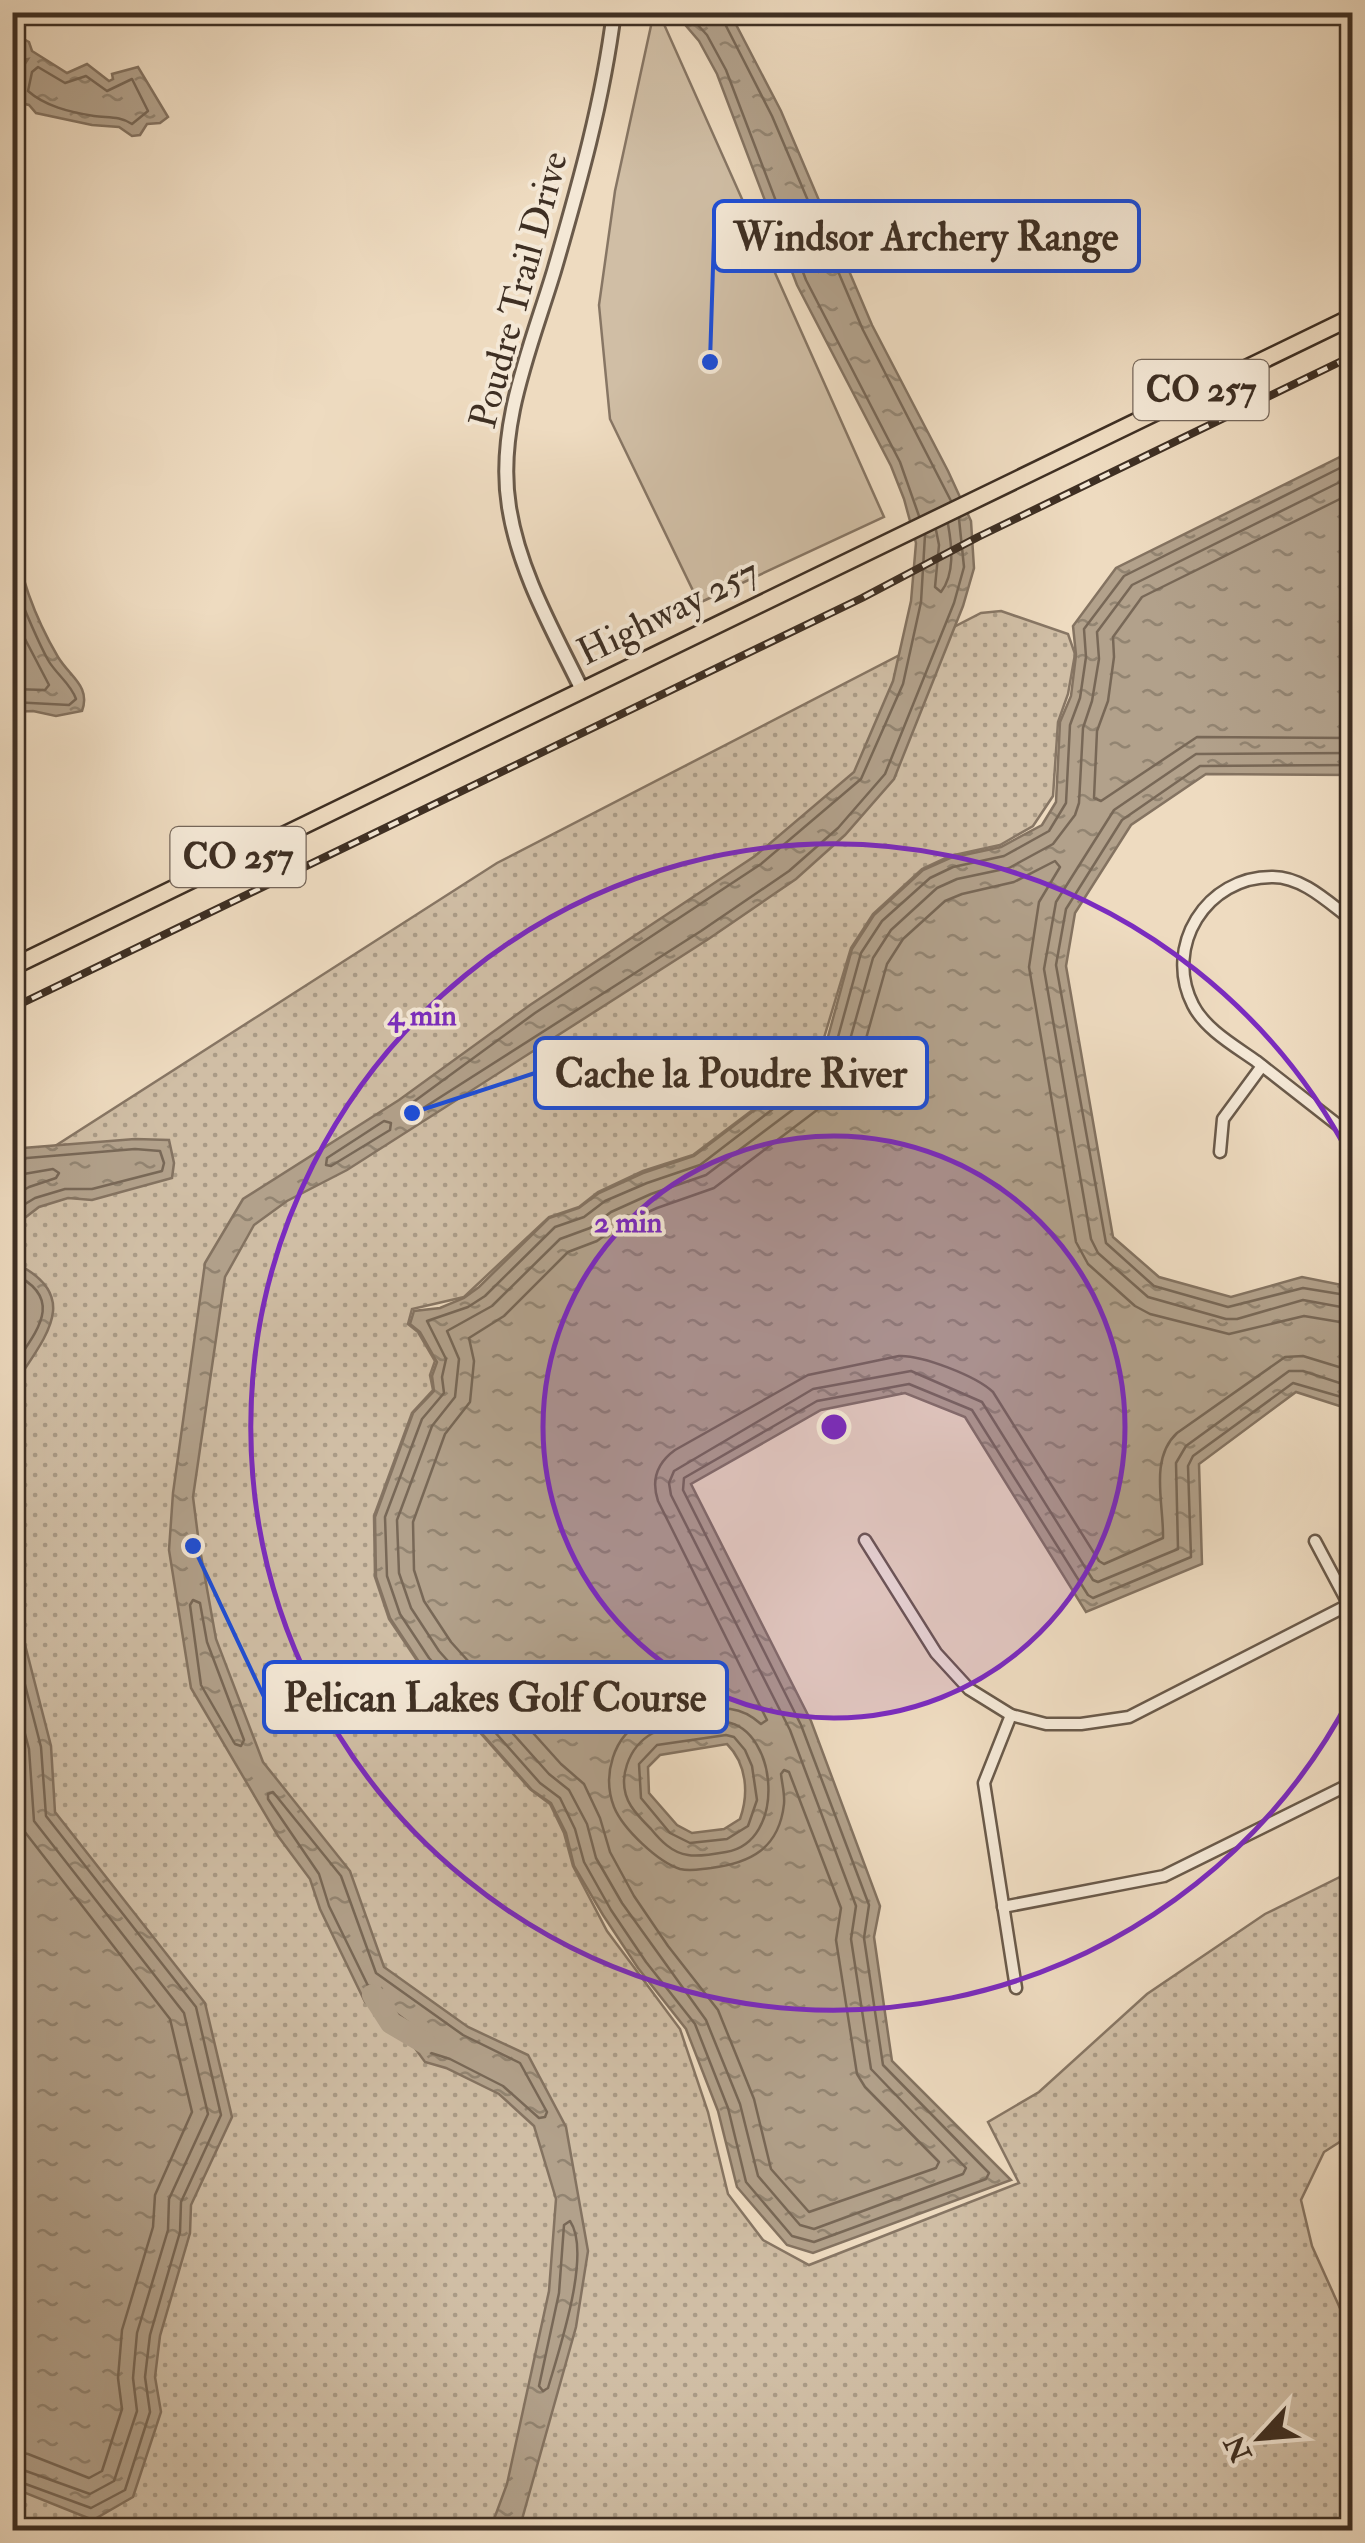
<svg xmlns="http://www.w3.org/2000/svg" width="1365" height="2543" viewBox="0 0 1365 2543" font-family="'IM FELL Double Pica',serif">
  <defs>
    <pattern id="grass-dots" width="8" height="8" patternUnits="userSpaceOnUse" patternTransform="scale(2.5)"><rect width="8" height="8" fill="#d0bea5"/><path d="M2 2h.1M6 6h.1" fill="none" stroke="#aa9b86" stroke-width="1.8" stroke-linecap="round"/></pattern>
    <pattern id="water-ripples" width="26" height="14" patternUnits="userSpaceOnUse" patternTransform="scale(2.5)"><rect width="26" height="14" fill="#b2a18b"/><path d="M2 4q2-2 4 0t4 0M15 11q2-2 4 0t4 0" fill="none" stroke="#928471"/></pattern>
  </defs>
  <rect width="100%" height="100%" fill="#eedbc0"/>
  <filter id="stains"><feTurbulence type="fractalNoise" baseFrequency=".002" numOctaves="4"/><feColorMatrix values="0 0 0 0 .2 0 0 0 0 .09 0 0 0 0 .02 0 0 0 .5 -.17"/></filter>
  <radialGradient id="worn" r=".72"><stop offset=".6" stop-color="#630" stop-opacity="0"/><stop offset="1" stop-color="#630" stop-opacity=".3"/></radialGradient>
  <path fill="url(#grass-dots)" stroke="#877664" stroke-width="2.5" d="M1001,611L1068,634L1075,654L1068,694L1058,722L1053,796L1033,826L1000,845L950,856L922,869L873,914L851,948L823,1041L795,1078L693,1155L643,1171L598,1192L579,1207L549,1217L464,1297L412,1309L408,1324L418,1332L435,1361L430,1375L433,1390L412,1413L374,1516L375,1577L389,1619L420,1665L530,1789L550,1804L564,1833L573,1866L607,1931L680,2029L708,2112L728,2194L763,2240L809,2265L1019,2183L988,2122L1039,2092L1147,1994L1265,1914L1352,1871V2134L1324,2152L1301,2200L1312,2246L1352,2335V2530H13L34,1822L12,1704L13,1173L497,863L981,613Z"/>
  <path fill="#d0bea5" stroke="#877664" stroke-width="2.5" d="M654,12L659,13L884,517L699,603L610,419L599,305L615,191Z"/>
  <g fill="url(#water-ripples)" stroke="#847361" stroke-width="2.5" fill-rule="evenodd">
    <path d="M675,13H730L781,111L872,325L948,471L971,521L974,568L963,606L894,779L845,835L796,879L707,940L347,1170L287,1201L254,1225L225,1277L193,1497L199,1544L216,1639L263,1762L350,1871L384,1967L468,2027L528,2055L566,2127L588,2251L576,2327L519,2530H490L507,2484L549,2291L556,2199L534,2126L499,2094L446,2068L425,2062L401,2029L365,2002L320,1909L310,1879L278,1836L191,1688L169,1550L173,1493L205,1263L243,1199L399,1100L530,1005L755,856L854,772L893,681L911,601L916,543L904,499L891,466L797,285L717,74L699,41Z"/>
    <path d="M13,33L29,42L32,51L67,73L87,64L109,81L113,79L112,74L138,67L168,117L160,123L147,124L140,135L132,136L119,127L92,125L36,113L29,105L16,102L18,92L13,87L22,79L19,73L28,59L13,62Z"/>
    <path d="M1352,451V775L1206,774L1131,825L1075,913L1066,966L1113,1237L1159,1277L1231,1297L1302,1277L1352,1287V1410L1296,1392L1199,1464L1202,1564L1086,1612L965,1417L905,1393L821,1410L691,1484L811,1721L880,1906L874,1937L892,2061L1011,2180L813,2253L787,2245L737,2187L718,2111L686,2029L638,1968L603,1915L574,1866L566,1833L551,1803L532,1790L421,1665L390,1618L376,1577L375,1517L413,1413L434,1391L432,1376L437,1362L420,1332L410,1324L414,1311L440,1308L464,1298L479,1287L549,1218L579,1208L599,1193L643,1173L694,1156L797,1078L826,1044L852,949L874,915L923,870L950,858L1001,847L1042,825L1056,802L1060,722L1071,696L1076,655L1073,626L1116,568ZM727,1744C747,1764 749,1794 740,1819L724,1829L692,1833L677,1825L649,1793L648,1767L660,1755Z"/>
    <path d="M13,529C19,574 35,618 58,657C70,677 91,686 82,711L56,716L33,711L13,712Z"/>
    <path d="M135,1139L169,1140L174,1163L172,1178L92,1200L68,1198L39,1207L13,1227V1156L23,1148Z"/>
    <path d="M13,1262C86,1296 43,1339 13,1387Z"/>
    <path d="M12,1594L51,1746L55,1812L205,2003L232,2117L191,2205L190,2233L160,2336L155,2377L161,2412L133,2497L93,2520L13,2488Z"/>
  </g>
  <g fill="none" stroke-linecap="round" stroke-linejoin="round">
    <g stroke="#786857" stroke-width="2.5">
      <path d="M686,12L707,35L726,70L806,280L900,462L919,516"/>
      <path d="M722,12L723,20L772,116L863,330L951,501"/>
      <path d="M38,67L65,83L86,76L107,91L132,79L148,111L132,124C120,116 108,118 94,116C69,112 45,106 28,91L32,72Z"/>
      <path d="M1352,462L1124,576L1084,629L1086,657L1080,698L1070,725L1066,803L1049,831L1004,856L953,867L930,878L882,921L861,953L835,1048L803,1086L700,1165L647,1183L605,1201L584,1217L555,1227L485,1296L468,1307L427,1321L446,1359L442,1377L444,1393L422,1419L385,1517L387,1576L400,1614L429,1658L540,1783L560,1798L575,1829L584,1862L611,1910L646,1962L695,2024L728,2108L746,2182L792,2236L814,2242L986,2179L989,2173L883,2065L864,1938L869,1905L801,1725L683,1490L684,1478L817,1401L909,1384L972,1410L1088,1595L1093,1598L1191,1557L1188,1466L1193,1456L1293,1383L1352,1400"/>
      <path d="M1352,476L1132,585L1097,632L1099,659L1092,701L1083,728L1079,803L1075,815L1053,844L1009,868L957,879L937,888L891,930L873,958L846,1054L811,1096L706,1175L651,1194L611,1212L590,1228L560,1239L492,1306L447,1331L459,1359L455,1397L432,1426L397,1520L399,1573L411,1608L439,1651L549,1774L569,1790L587,1824L596,1858L622,1903L706,2020L740,2104L758,2176L800,2225L814,2229L963,2174L966,2168L871,2069L851,1939L856,1906L790,1730L671,1495L669,1483L674,1471L813,1389L911,1371L982,1402L1093,1580L1098,1582L1178,1549L1176,1463L1186,1446L1289,1371H1303L1352,1387"/>
      <path d="M1352,493L1142,597L1113,637L1114,657L1108,701L1097,731L1094,798L1101,801L1197,737L1352,738"/>
      <path d="M936,530L939,545L935,587L941,592C955,574 952,546 948,524"/>
      <path d="M925,535L921,602L903,684L861,779L761,864L535,1013L412,1103L411,1111L417,1112L701,931L789,871L838,828L885,774L954,603L964,567L959,519"/>
      <path d="M12,578C23,606 34,634 48,660C56,674 71,684 76,699L69,705L12,702"/>
      <path d="M12,614L49,685L45,690L12,689"/>
      <path d="M1352,753L1196,754L1114,810L1056,902L1044,969L1091,1239L1098,1253L1148,1297L1226,1319H1237L1303,1300L1352,1309"/>
      <path d="M1352,765L1200,766L1122,820L1066,909L1056,965L1106,1243L1154,1286L1228,1307L1303,1288L1352,1296"/>
      <path d="M384,1121L391,1123L390,1130L331,1166L326,1165L327,1158Z"/>
      <path d="M12,1163L27,1158L135,1149L160,1151L164,1163L162,1171L92,1189H65L35,1198L12,1212"/>
      <path d="M12,1176L53,1169L59,1173L56,1178L29,1187L12,1197"/>
      <path d="M12,1273C68,1299 35,1333 12,1368"/>
      <path d="M1352,1324L1304,1316L1229,1334L1150,1314L1135,1306L1088,1264L1076,1242L1029,967L1039,902L1060,867L1055,861L1014,882L962,894L945,901L903,939L887,964L860,1060L821,1107L714,1188L657,1208L619,1225L597,1241L568,1252L504,1316L469,1338L474,1361L470,1402L445,1434L413,1522L414,1570L424,1601L451,1642L561,1764L584,1784L600,1818L610,1852L634,1896L668,1946L718,2010L754,2099L771,2169L809,2212L936,2168L939,2162L865,2087L857,2074L836,1940L841,1908L789,1772L784,1770L781,1774C782,1784 785,1794 784,1804C779,1849 750,1863 711,1868C700,1869 691,1872 680,1869C658,1862 623,1829 614,1807C602,1776 613,1735 644,1721C658,1715 675,1715 690,1712C719,1708 738,1703 761,1724L767,1720L658,1501C651,1480 657,1463 675,1450L808,1375L899,1356C922,1355 976,1376 993,1392L1099,1561L1104,1564L1163,1538C1164,1504 1149,1459 1177,1433L1285,1357L1303,1356L1352,1371"/>
      <path d="M193,1600L200,1603L207,1642L244,1740L241,1746L235,1744L201,1685L190,1605Z"/>
      <path d="M12,1634L41,1747L46,1816L196,2007L221,2115L181,2202L180,2232L150,2335L145,2377L150,2412L125,2490L91,2508L12,2479"/>
      <path d="M12,1685L29,1749L34,1821L184,2013L208,2114L169,2199L168,2230L137,2333L133,2378L137,2411L114,2481L90,2494L12,2466"/>
      <path d="M726,1722C778,1730 787,1842 726,1852C715,1854 698,1857 688,1855C672,1853 660,1840 651,1829C644,1822 636,1814 631,1806C615,1780 629,1746 653,1733Z"/>
      <path d="M726,1735L734,1737L745,1750L752,1766L757,1800L748,1826L727,1839L690,1843L670,1833L641,1798L639,1764L657,1745Z"/>
      <path d="M12,1746L21,1827L170,2019L192,2112L155,2195L153,2227L122,2330L118,2378L122,2409L102,2471L89,2478L28,2454L12,2451"/>
      <path d="M273,1792L341,1876L376,1973L463,2035L520,2063L547,2112L545,2117L539,2118L503,2086L450,2059L431,2053L408,2022L373,1996L329,1906L319,1874L268,1799V1794Z"/>
      <path d="M570,2221C592,2253 559,2350 548,2388L543,2391L539,2386L559,2293L564,2225Z"/>
    </g>
    <path stroke="#b2a18b" stroke-width="22" d="M373,1995L391,2023L425,2043"/>
    <defs>
      <g id="minor">
        <path d="M1352,920C1329,903 1303,877 1273,877C1206,876 1163,947 1193,1005C1205,1029 1235,1046 1256,1061C1288,1086 1320,1111 1352,1136"/>
        <path d="M1220,1152L1223,1119L1262,1066"/>
        <path d="M865,1540L936,1653L969,1689L1011,1715L1046,1724H1081L1129,1717L1352,1603"/>
        <path d="M1315,1541L1349,1605"/>
        <path d="M1011,1715L984,1783L1016,1988"/>
        <path d="M1003,1907L1164,1876L1352,1783"/>
      </g>
      <path id="tertiary" d="M582,690C554,632 519,572 509,507C496,427 531,347 554,271C579,185 603,101 614,12"/>
      <path id="primary" d="M12,967L1352,317"/>
    </defs>
    <use href="#minor" stroke="#6a5a4a" stroke-width="15"/>
    <use href="#tertiary" stroke="#6a5a4a" stroke-width="18"/>
    <use href="#primary" stroke="#3e2f23" stroke-width="20"/>
    <use href="#minor" stroke="#f4e8d6" stroke-width="10"/>
    <use href="#tertiary" stroke="#f4e8d6" stroke-width="12"/>
    <use href="#primary" stroke="#eedbc0" stroke-width="15"/>
    <defs>
      <path id="rail" d="M12,1008L862,598L978,537L1352,356"/>
    </defs>
    <use href="#rail" stroke="#3e2f23" stroke-width="8"/>
    <use href="#rail" stroke="#f4e8d6" stroke-width="4" stroke-dasharray="11" stroke-linecap="butt"/>
  </g>
  <circle cx="834" cy="1427" r="291" fill="#7b2cbf" fill-opacity=".12"/>
  <g fill="none" stroke="#7b2cbf" stroke-width="5">
    <circle cx="834" cy="1427" r="291"/>
    <path d="M1351 1696A583 583 0 1 1 1351 1158"/>
  </g>
  <g text-anchor="middle" dominant-baseline="central" stroke-width="8" stroke-linejoin="round" paint-order="stroke">
    <g fill="#f4e8d6" stroke="#756659" stroke-width="2.5">
      <rect x="1133.5" y="360" width="135" height="60" rx="8"/>
      <rect x="170.5" y="827" width="135" height="60" rx="8"/>
    </g>
    <g font-size="35" font-weight="bold" fill="#3e2f23">
      <text x="1201" y="390">CO 257</text>
      <text x="238" y="857">CO 257</text>
    </g>
    <g font-size="38" fill="#3e2f23" stroke="#f4e8d6">
      <text transform="translate(519 290) rotate(-75)">Poudre Trail Drive</text>
      <text transform="translate(668 612) rotate(-26)">Highway 257</text>
    </g>
  </g>
  <circle cx="834" cy="1427" r="15" fill="#7b2cbf" stroke="#f4e8d6" stroke-width="5"/>
  <g font-size="30" text-anchor="middle" font-weight="bold" fill="#7b2cbf" stroke="#f4e8d6" stroke-width="8" stroke-linejoin="round" paint-order="stroke">
    <text x="422" y="1025">4 min</text>
    <text x="628" y="1232">2 min</text>
  </g>
  <path fill="none" stroke="#1d4ed8" stroke-width="4" d="M710 362L714 236M412 1113L535 1073M193 1546L264 1697"/>
  <g fill="#1d4ed8" stroke="#f4e8d6" stroke-width="4">
    <circle cx="710" cy="362" r="10"/>
    <circle cx="412" cy="1113" r="10"/>
    <circle cx="193" cy="1546" r="10"/>
  </g>
  <g fill="#f4e8d6" stroke="#1d4ed8" stroke-width="4">
    <rect x="714" y="201" width="425" height="70" rx="10"/>
    <rect x="535" y="1038" width="392" height="70" rx="10"/>
    <rect x="264" y="1662" width="463" height="70" rx="10"/>
  </g>
  <g font-size="40" text-anchor="middle" font-weight="bold" fill="#3e2f23">
    <text x="926" y="250">Windsor Archery Range</text>
    <text x="731" y="1087">Cache la Poudre River</text>
    <text x="495" y="1711">Pelican Lakes Golf Course</text>
  </g>
  <rect width="1365" height="2543" fill="none" stroke="#eedbc0" stroke-width="50"/>
  <rect x="15" y="15" width="1335" height="2513" fill="none" stroke="#3e2f23" stroke-width="5"/>
  <rect x="25" y="25" width="1315" height="2493" fill="none" stroke="#3e2f23" stroke-width="2.5"/>
  <g transform="translate(1260 2438) rotate(244)" stroke="#f4e8d6" stroke-width="8" paint-order="stroke">
  <path d="M0-8L18 38L0 25L-18 38Z" fill="#3e2f23"/>
  <text y="-15" font-size="28" font-weight="bold" text-anchor="middle" fill="#3e2f23">N</text>
  </g>
  <rect width="100%" height="100%" filter="url(#stains)"/>
  <rect width="100%" height="100%" fill="url(#worn)"/>
</svg>
